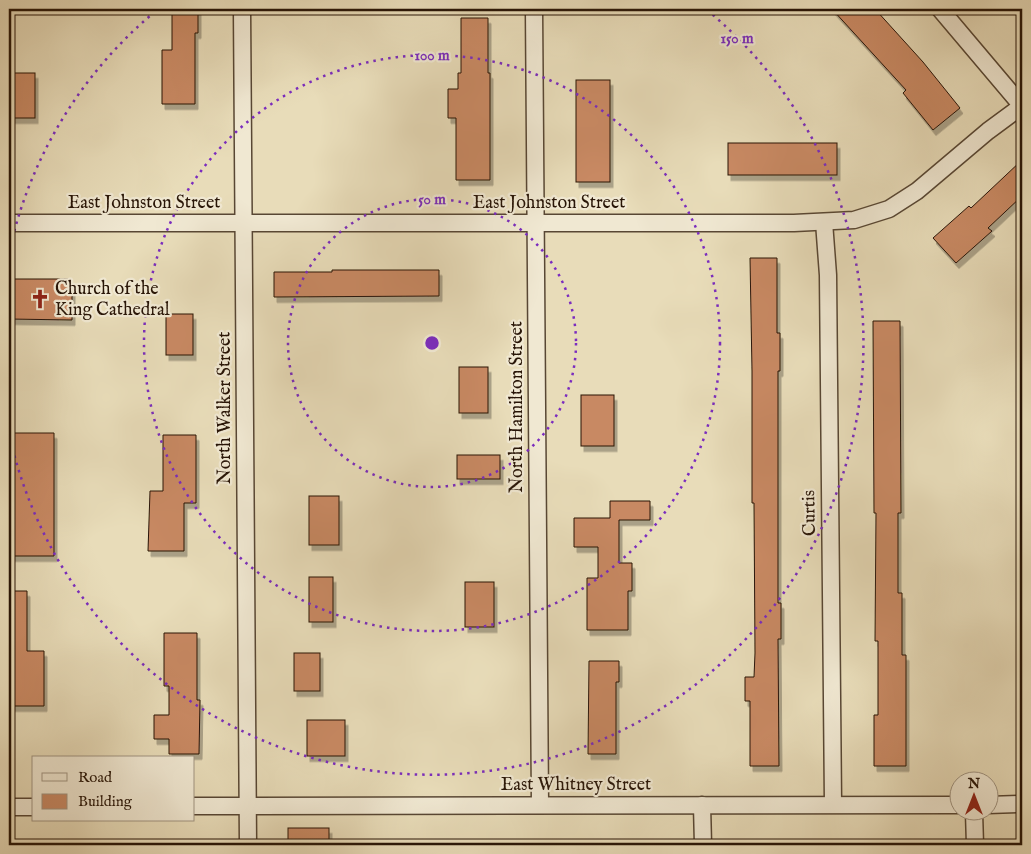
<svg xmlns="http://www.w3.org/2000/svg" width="1031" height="854" viewBox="0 0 1031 854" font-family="'IM FELL English',serif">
  <defs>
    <filter id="shadow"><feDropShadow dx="3" dy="5.5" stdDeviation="0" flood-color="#0004"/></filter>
  </defs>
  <rect width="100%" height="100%" fill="#e8dcb9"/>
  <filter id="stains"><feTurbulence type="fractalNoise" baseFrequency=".004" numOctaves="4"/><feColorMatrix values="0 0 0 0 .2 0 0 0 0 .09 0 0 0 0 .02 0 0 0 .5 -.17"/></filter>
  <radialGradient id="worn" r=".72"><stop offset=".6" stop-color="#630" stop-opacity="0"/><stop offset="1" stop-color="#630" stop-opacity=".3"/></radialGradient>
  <g fill="#c88964" stroke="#281507" filter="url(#shadow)">
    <path d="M172,9H198V33H195V104H162V50H172Z"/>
    <path d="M832,9H875L923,62L960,108L933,130L903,93L906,90Z"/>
    <path d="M461,18H488V73H490V180H456V118H448V89H458V73H461Z"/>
    <rect x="9" y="73" width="26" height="45"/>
    <rect x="576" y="80" width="34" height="102"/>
    <rect x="728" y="143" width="109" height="32"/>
    <path d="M1022,160V196L988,228L992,231L956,263L933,238L969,206L971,208Z"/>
    <path d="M750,258H777V333H780V371H778V603H781V639H778L779,766H750V701H745V677H754L755,653L754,503H752V371Z"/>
    <path d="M332,270H439V296L274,297V272H332Z"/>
    <path d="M9,279H72V320L9,319Z"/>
    <rect x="166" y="314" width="27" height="41"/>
    <path d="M873,321H900L901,513H898V593H902V655H906V766H874V715H878V641H875L876,513H874Z"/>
    <rect x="459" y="367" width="29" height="46"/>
    <rect x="581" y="395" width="33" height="51"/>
    <path d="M12,433H54V556H9V537H13V504H9V448H12Z"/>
    <path d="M163,435H196V503H184V551H148L150,491H163Z"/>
    <rect x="457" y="455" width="43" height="24"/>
    <rect x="309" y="496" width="30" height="49"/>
    <path d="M610,501H650V520H619V563H632V591H628V630H587V578H598V547H574V518H610Z"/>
    <rect x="309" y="577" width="24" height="45"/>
    <rect x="465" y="582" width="29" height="45"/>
    <path d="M9,591H27V651H44V706H9Z"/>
    <path d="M164,633H197V700H200L199,754H169V739H154V715H169V686H164Z"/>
    <rect x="294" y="653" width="26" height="38"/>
    <path d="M589,661H619V682H616V754H588Z"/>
    <rect x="307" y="720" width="38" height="36"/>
    <rect x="288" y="828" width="41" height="17"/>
  </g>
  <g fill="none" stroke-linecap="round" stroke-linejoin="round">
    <defs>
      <g id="minor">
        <path d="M242,9L248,845"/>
        <path d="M534,9L540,805"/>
        <path d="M940,9L1022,106"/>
        <path d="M824,222L828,275L833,804"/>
        <path d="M9,223H794L854,220L889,209L917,191L988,131L1022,106"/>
        <path d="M702,805L703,845"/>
        <path d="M988,805L1022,804"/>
        <path d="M194,806L958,805"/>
        <path d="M9,807H34"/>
        <path d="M974,812L975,845"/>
      </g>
    </defs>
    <use href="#minor" stroke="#584734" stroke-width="19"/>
    <use href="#minor" stroke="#f0e8d2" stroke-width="16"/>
  </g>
  <g fill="none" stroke="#7b2cbf" stroke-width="2.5" stroke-dasharray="2.5 5">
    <circle cx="432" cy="343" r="144"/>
    <circle cx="432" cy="343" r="288"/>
    <path d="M9 253A432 432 0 0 1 157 10M707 10A432 432 0 1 1 9 433"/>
  </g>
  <defs>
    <symbol id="church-bare" viewBox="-9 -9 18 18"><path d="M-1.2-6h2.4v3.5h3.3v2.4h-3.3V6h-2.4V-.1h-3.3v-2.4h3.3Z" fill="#8f2418" stroke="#f0e8d2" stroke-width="2.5" paint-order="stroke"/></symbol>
  </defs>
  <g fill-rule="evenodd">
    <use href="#church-bare" x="26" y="285" width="28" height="28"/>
  </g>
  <g text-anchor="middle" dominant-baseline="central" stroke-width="4.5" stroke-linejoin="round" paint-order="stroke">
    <g font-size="18" fill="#281507" stroke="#f0e8d2">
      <text x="144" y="203">East Johnston Street</text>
      <text x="549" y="203">East Johnston Street</text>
      <text transform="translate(517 407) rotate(-90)">North Hamilton Street</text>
      <text transform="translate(225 408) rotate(-90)">North Walker Street</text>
      <text transform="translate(810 513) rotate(-91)">Curtis</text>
      <text x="576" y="785">East Whitney Street</text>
    </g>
    <g font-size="18" fill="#281507" stroke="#f0e8d2" text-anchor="start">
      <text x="55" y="289">Church of the<tspan x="55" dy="21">King Cathedral</tspan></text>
    </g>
  </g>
  <circle cx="432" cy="343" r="8" fill="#7b2cbf" stroke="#f0e8d2" stroke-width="2.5"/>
  <g font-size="15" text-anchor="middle" font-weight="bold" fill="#7b2cbf" stroke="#f0e8d2" stroke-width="4.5" stroke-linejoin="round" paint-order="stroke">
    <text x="737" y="43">150 m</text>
    <text x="432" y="60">100 m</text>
    <text x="432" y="204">50 m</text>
  </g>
  <rect width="1031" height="854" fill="none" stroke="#e8dcb9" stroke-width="30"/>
  <rect x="10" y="10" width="1011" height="834" fill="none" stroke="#281507" stroke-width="2.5"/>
  <rect x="15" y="15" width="1001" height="824" fill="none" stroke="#281507"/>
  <rect x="32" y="756" width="162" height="65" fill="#f0e8d2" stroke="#a09481"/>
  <rect x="42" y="773" width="25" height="8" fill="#f0e8d2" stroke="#a09481"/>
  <text x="78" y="782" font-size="15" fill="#281507">Road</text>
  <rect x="42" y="794" width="25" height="15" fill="#c88964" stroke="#a09481"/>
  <text x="78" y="806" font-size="15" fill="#281507">Building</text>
  <g transform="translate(974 796)"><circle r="24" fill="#f0e8d2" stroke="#a09481"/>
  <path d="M0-4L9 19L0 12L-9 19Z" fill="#8f2418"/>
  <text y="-8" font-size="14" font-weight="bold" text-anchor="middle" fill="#281507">N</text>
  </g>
  <rect width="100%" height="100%" filter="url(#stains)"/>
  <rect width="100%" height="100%" fill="url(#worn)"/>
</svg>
